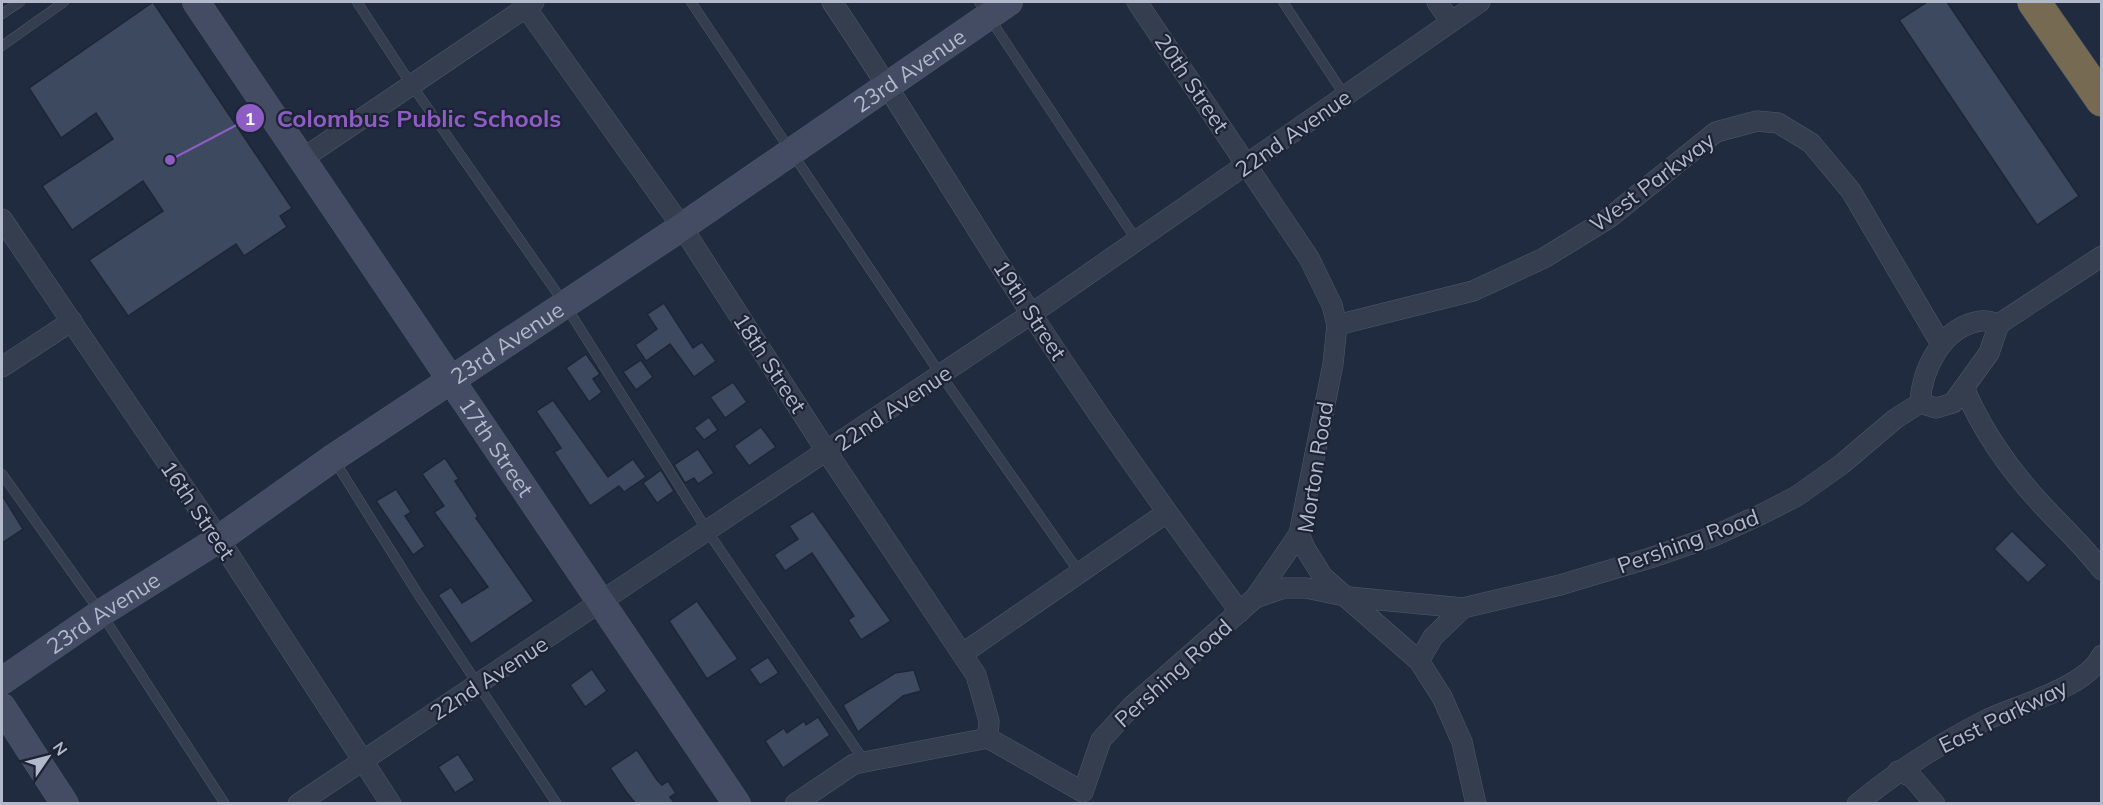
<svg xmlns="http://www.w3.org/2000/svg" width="2103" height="805" viewBox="0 0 2103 805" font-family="Mulish,sans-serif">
  <rect width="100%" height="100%" fill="#212b3f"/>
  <g fill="#3d495f" stroke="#1d2536" stroke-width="1.5">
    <path d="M153,2L292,208L280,216L287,227L244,256L236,244L128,316L89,260L163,211L143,181L72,230L42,186L113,139L96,113L61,138L29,88Z"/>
    <path d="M1927,2H1947L2079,196L2037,225L1899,20Z"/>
    <path d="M664,303L693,348L702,342L716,361L694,377L670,344L646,361L635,345L657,329L647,314Z"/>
    <path d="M586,354L600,374L593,379L602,392L589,402L566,368Z"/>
    <path d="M641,360L653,377L636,390L623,372Z"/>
    <path d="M733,382L747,402L725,418L710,397Z"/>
    <path d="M553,400L608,477L633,459L646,477L624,492L619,486L590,506L554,452L561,448L536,411Z"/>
    <path d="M709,417L718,430L704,440L694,428Z"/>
    <path d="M761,427L776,447L749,466L734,446Z"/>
    <path d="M698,449L714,473L698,484L694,478L685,483L674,465Z"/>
    <path d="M445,458L459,479L455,481L478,516L476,518L534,601L471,644L438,595L451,587L462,603L488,587L434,512L444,506L422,474Z"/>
    <path d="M661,470L674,491L657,503L643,483Z"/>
    <path d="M396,489L411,512L405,516L425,546L413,555L376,501Z"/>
    <path d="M2,495L23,529L2,543Z"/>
    <path d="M813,511L891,621L861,640L848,620L854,616L812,553L785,571L774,555L798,539L789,526Z"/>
    <path d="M2012,531L2047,565L2028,583L1994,549Z"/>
    <path d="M697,601L738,659L707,679L669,621Z"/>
    <path d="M768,657L779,673L760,685L749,669Z"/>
    <path d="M592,669L607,691L585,707L570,685Z"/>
    <path d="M914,670L921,691L903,696L858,732L843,705L895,673Z"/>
    <path d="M818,717L830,735L783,768L765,741L784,728L787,733L804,721L806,725Z"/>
    <path d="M637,750L657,780L662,785L668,781L676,793L670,797L675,804H636L627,793L610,768Z"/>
    <path d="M458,754L475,780L455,793L438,767Z"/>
  </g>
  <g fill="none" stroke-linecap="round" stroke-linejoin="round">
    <defs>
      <g id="lane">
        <path d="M357,2L411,84L564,303L708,532L865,762"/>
        <path d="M691,2L941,375L1079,572"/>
        <path d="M979,2L1137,241"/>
        <path d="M1283,2L1345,96"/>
        <path d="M2,14L20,2"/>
        <path d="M2,46L64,2"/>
        <path d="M334,460L418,594L557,804"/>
        <path d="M2,474L101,613L225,804"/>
      </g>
      <g id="street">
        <path d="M522,2L682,227L827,452L976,675L989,721L988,738"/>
        <path d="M832,2C901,104 964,211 1032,315C1098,416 1168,515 1240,612"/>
        <path d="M1137,2L1309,258L1332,305L1337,325L1333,364L1299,534L1305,548L1323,577L1419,661L1442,697L1462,742L1476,804"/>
        <path d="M1437,2L1451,22"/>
        <path d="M302,159L534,2"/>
        <path d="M2,219L219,539L391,804"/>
        <path d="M1337,325L1473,291L1544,258L1609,218L1716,132L1757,121L1778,123L1811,143L1851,191L1941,344"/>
        <path d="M2,367L72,321"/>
        <path d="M1965,390C1984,434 2012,473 2045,508C2065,529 2084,547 2102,570"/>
        <path d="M1920,403C1922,370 1942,326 1981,321C1986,320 1994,323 1999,324"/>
        <path d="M1255,598L1284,588H1306L1349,597L1463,608L1560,585L1650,558L1714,536L1762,514L1797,496L1842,464L1895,419L1920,403L1936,408L1953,403L1989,353L1999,324L2102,256"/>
        <path d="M962,654L1166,513"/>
        <path d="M1419,661L1433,637L1463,608"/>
        <path d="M1898,771L1912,777L1935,804"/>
        <path d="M298,804L1031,314L1480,2"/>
        <path d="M795,804L854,764L988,738L1083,792L1101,740L1131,707L1255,598L1299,534"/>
        <path d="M1857,804C1896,772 1939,744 1984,721C2016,705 2085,689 2102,655"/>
      </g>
      <g id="secondary">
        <path id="s1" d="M196,2L737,804"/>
        <path id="s2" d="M2,681L101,613L219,539L333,458L682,227L1009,2"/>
        <path d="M2,707L65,804"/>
      </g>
      <path id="highway" d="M2034,2L2102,100"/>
    </defs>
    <use href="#lane" stroke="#50596a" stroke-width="10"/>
    <use href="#street" stroke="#50596a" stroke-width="21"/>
    <use href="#secondary" stroke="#50596a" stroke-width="28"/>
    <use href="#highway" stroke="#3e4657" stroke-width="34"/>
    <use href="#lane" stroke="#353e4f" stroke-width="9"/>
    <use href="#street" stroke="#353e4f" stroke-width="20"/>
    <use href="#secondary" stroke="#434c63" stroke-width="27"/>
    <use href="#highway" stroke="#766b52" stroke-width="33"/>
  </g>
  <g text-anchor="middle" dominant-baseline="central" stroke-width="4.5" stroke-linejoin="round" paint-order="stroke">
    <g font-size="22" fill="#b1b9ca" stroke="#1b2334">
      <text stroke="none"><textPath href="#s2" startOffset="1094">23rd Avenue</textPath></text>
      <text transform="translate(1192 83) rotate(56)">20th Street</text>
      <text transform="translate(1293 133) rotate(-35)">22nd Avenue</text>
      <text transform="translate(1652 182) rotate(-37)">West Parkway</text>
      <text transform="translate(1030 310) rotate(57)">19th Street</text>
      <text stroke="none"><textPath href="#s2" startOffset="608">23rd Avenue</textPath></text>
      <text transform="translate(770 363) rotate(57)">18th Street</text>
      <text transform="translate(893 408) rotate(-34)">22nd Avenue</text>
      <text stroke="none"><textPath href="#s1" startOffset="537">17th Street</textPath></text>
      <text transform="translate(1315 467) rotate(-81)">Morton Road</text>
      <text transform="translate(198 510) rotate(56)">16th Street</text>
      <text transform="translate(1688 541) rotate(-20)">Pershing Road</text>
      <text stroke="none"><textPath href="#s2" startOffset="122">23rd Avenue</textPath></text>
      <text transform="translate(1173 673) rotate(-42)">Pershing Road</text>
      <text transform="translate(489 678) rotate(-33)">22nd Avenue</text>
      <text transform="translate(2003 716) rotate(-26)">East Parkway</text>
    </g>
  </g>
  <path fill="none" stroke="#8e5dc3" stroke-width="2" d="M170 160L250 118"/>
  <g fill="#8e5dc3" stroke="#1b2334" stroke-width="2">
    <circle cx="170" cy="160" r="6"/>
    <circle cx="250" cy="118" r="15"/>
  </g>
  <g font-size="18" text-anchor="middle" font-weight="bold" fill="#fff">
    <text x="250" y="125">1</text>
  </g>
  <g font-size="24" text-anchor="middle" font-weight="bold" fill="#8e5dc3" stroke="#1b2334" stroke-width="4.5" stroke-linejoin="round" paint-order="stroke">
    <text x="419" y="127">Colombus Public Schools</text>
  </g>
  <rect width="2103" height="805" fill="none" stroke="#b1b9ca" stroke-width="6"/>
  <g transform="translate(48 757) rotate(55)" stroke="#1b2334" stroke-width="4.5" paint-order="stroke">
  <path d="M0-4.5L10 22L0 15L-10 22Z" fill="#b1b9ca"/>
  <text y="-9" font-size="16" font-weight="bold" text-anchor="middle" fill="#b1b9ca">N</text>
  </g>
</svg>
